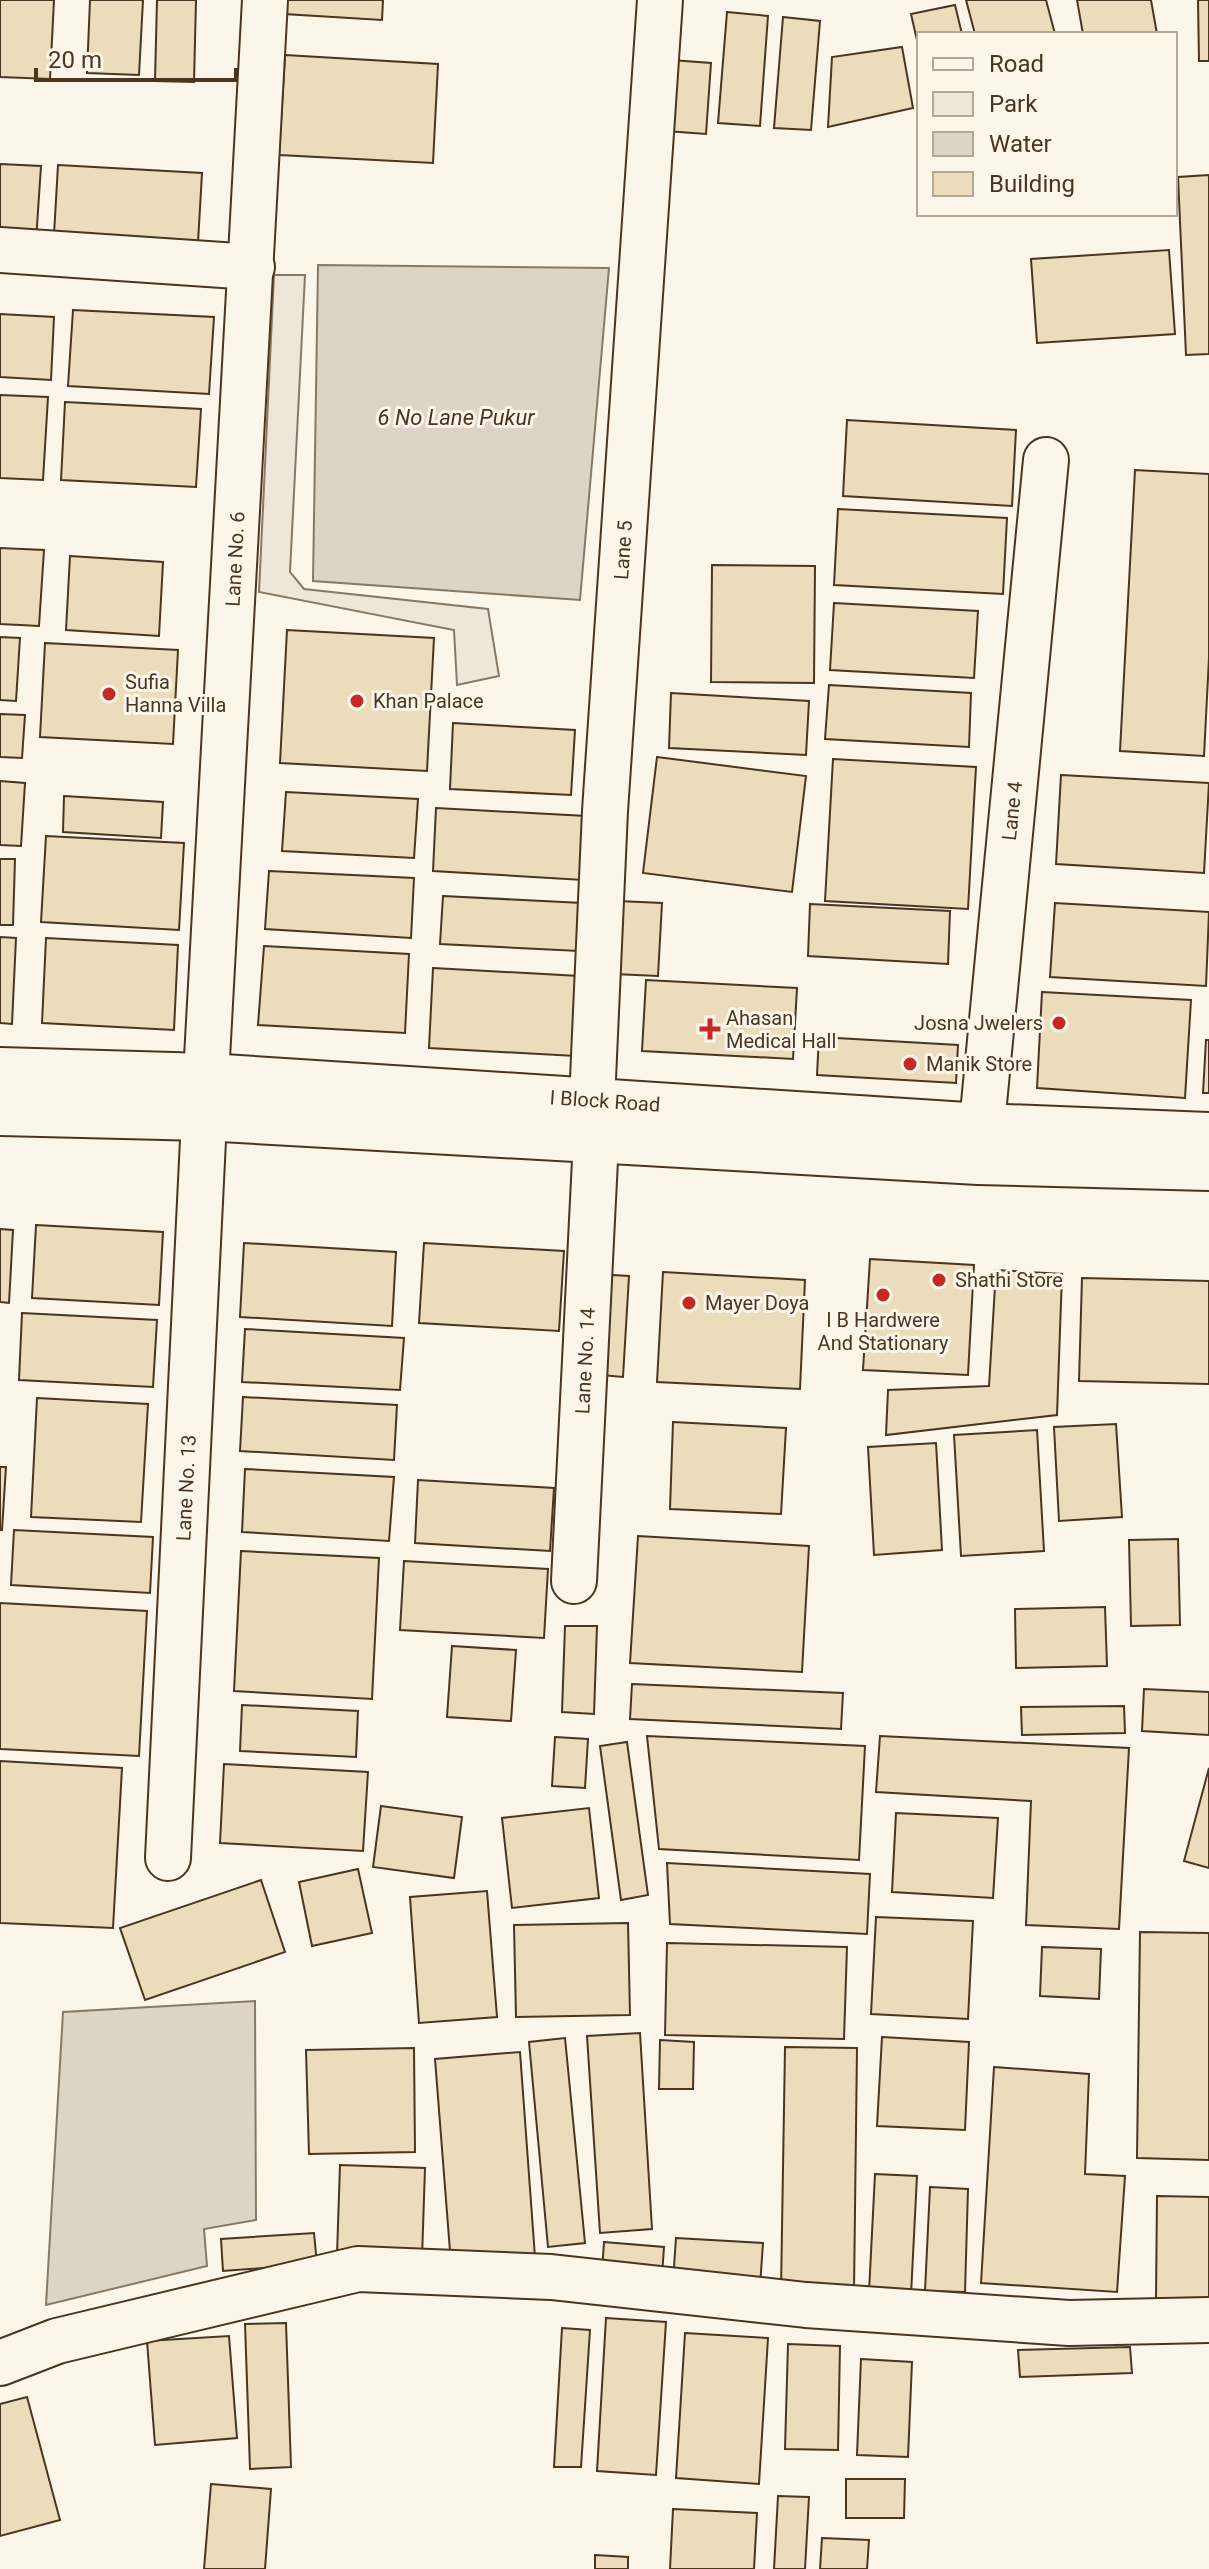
<svg xmlns="http://www.w3.org/2000/svg" width="1209" height="2569" viewBox="0 0 1209 2569" font-family="Roboto,sans-serif">
  <rect width="100%" height="100%" fill="#fbf6e9"/>
  <path fill="#ede6d9" stroke="#887966" stroke-width="2" d="M274,275H305L290,572L304,589L488,609L499,676L457,685L454,630L259,592Z"/>
  <g fill="#dcd4c6" stroke="#887966" stroke-width="2">
    <path d="M318,265L609,268L580,600L313,581Z"/>
    <path d="M255,2001L256,2220L204,2229L207,2266L46,2305L63,2012Z"/>
  </g>
  <g fill="#ecdcbc" stroke="#4a3520" stroke-width="2">
    <path d="M0,0H54L50,79L0,77Z"/>
    <path d="M90,0H143L139,75L87,73Z"/>
    <path d="M157,0H196L194,82L155,81Z"/>
    <path d="M284,0H383L382,20L284,14Z"/>
    <path d="M966,0H1046L1055,34H975Z"/>
    <path d="M1077,0H1151L1157,34H1083Z"/>
    <path d="M1198,0H1209V61H1199Z"/>
    <path d="M955,5L962,34H919V49L911,14Z"/>
    <path d="M727,12L768,16L760,126L718,123Z"/>
    <path d="M783,17L820,21L811,130L774,128Z"/>
    <path d="M902,47L913,108L828,127L832,57Z"/>
    <path d="M285,55L438,64L433,163L279,155Z"/>
    <path d="M671,60L711,63L706,134L666,131Z"/>
    <path d="M0,164L41,166L36,241L0,239Z"/>
    <path d="M58,165L202,173L197,260L53,252Z"/>
    <path d="M1209,175V354L1186,355L1178,177Z"/>
    <path d="M1169,250L1175,334L1037,343L1031,259Z"/>
    <path d="M73,310L214,317L209,394L68,386Z"/>
    <path d="M0,314L54,317L51,380L0,377Z"/>
    <path d="M0,395L48,397L43,480L0,478Z"/>
    <path d="M65,402L201,409L196,487L61,480Z"/>
    <path d="M847,420L1016,430L1012,506L843,496Z"/>
    <path d="M1135,470L1209,474V658L1204,756L1120,751Z"/>
    <path d="M838,509L1007,518L1003,594L834,585Z"/>
    <path d="M0,548L44,550L39,626L0,624Z"/>
    <path d="M70,556L163,562L159,636L66,630Z"/>
    <path d="M712,565L815,566L814,683L711,682Z"/>
    <path d="M834,603L978,611L974,678L830,670Z"/>
    <path d="M287,630L434,638L427,771L280,763Z"/>
    <path d="M0,637L20,638L16,701L0,700Z"/>
    <path d="M45,643L178,650L173,744L40,737Z"/>
    <path d="M829,685L971,693L969,747L825,739Z"/>
    <path d="M671,693L809,701L806,755L669,748Z"/>
    <path d="M0,714L25,715L22,758L0,757Z"/>
    <path d="M453,723L575,730L571,795L450,789Z"/>
    <path d="M657,757L806,776L792,892L643,873Z"/>
    <path d="M833,759L976,767L968,909L825,901Z"/>
    <path d="M1061,775L1209,783L1204,873L1056,864Z"/>
    <path d="M0,781L25,783L21,846L0,845Z"/>
    <path d="M286,792L418,799L414,858L282,851Z"/>
    <path d="M64,796L163,802L161,838L63,832Z"/>
    <path d="M436,808L586,816L583,880L433,871Z"/>
    <path d="M46,836L184,843L179,930L41,922Z"/>
    <path d="M0,859H15L13,925H0Z"/>
    <path d="M269,871L414,878L411,938L265,929Z"/>
    <path d="M443,896L582,903L579,951L440,944Z"/>
    <path d="M618,901L662,903L658,976L614,974Z"/>
    <path d="M1055,903L1209,912L1206,986L1050,977Z"/>
    <path d="M810,904L950,911L948,964L808,956Z"/>
    <path d="M0,937L16,938L12,1024L0,1023Z"/>
    <path d="M46,938L178,945L174,1030L42,1023Z"/>
    <path d="M264,946L409,954L405,1033L258,1025Z"/>
    <path d="M433,968L579,976L575,1056L429,1048Z"/>
    <path d="M646,980L797,988L793,1059L642,1051Z"/>
    <path d="M1042,992L1191,1000L1185,1098L1037,1088Z"/>
    <path d="M819,1037L958,1045L956,1083L817,1075Z"/>
    <path d="M1206,1040H1209V1093H1203Z"/>
    <path d="M36,1225L163,1232L159,1305L32,1298Z"/>
    <path d="M0,1229L13,1230L9,1303L0,1302Z"/>
    <path d="M244,1243L396,1252L392,1326L240,1317Z"/>
    <path d="M424,1243L564,1251L559,1331L419,1323Z"/>
    <path d="M870,1259L974,1265L968,1375L863,1370Z"/>
    <path d="M996,1270L1062,1274L1057,1415L886,1435L888,1390L989,1386Z"/>
    <path d="M663,1272L805,1280L800,1389L657,1382Z"/>
    <path d="M595,1274L629,1276L623,1377L590,1374Z"/>
    <path d="M1082,1278L1209,1281V1384L1079,1381Z"/>
    <path d="M22,1313L157,1320L153,1387L19,1380Z"/>
    <path d="M245,1329L404,1338L400,1390L242,1382Z"/>
    <path d="M243,1397L397,1405L394,1460L240,1451Z"/>
    <path d="M37,1398L148,1404L141,1522L31,1517Z"/>
    <path d="M673,1422L786,1428L781,1514L670,1509Z"/>
    <path d="M1116,1424L1122,1517L1059,1521L1054,1427Z"/>
    <path d="M1037,1430L1044,1551L961,1556L954,1435Z"/>
    <path d="M936,1443L942,1550L874,1555L868,1447Z"/>
    <path d="M0,1467H6L2,1530H0Z"/>
    <path d="M245,1469L394,1477L389,1541L242,1532Z"/>
    <path d="M418,1480L554,1488L550,1551L415,1543Z"/>
    <path d="M14,1530L153,1537L150,1593L11,1585Z"/>
    <path d="M638,1536L809,1546L802,1672L630,1663Z"/>
    <path d="M1178,1539L1180,1625L1131,1626L1129,1540Z"/>
    <path d="M241,1551L379,1558L372,1699L234,1691Z"/>
    <path d="M404,1561L548,1569L544,1638L400,1630Z"/>
    <path d="M0,1603L147,1611L139,1756L0,1749Z"/>
    <path d="M1105,1607L1107,1666L1016,1668L1015,1609Z"/>
    <path d="M565,1626H597L594,1714L562,1712Z"/>
    <path d="M452,1646L516,1650L511,1721L447,1717Z"/>
    <path d="M632,1684L843,1693L841,1729L630,1719Z"/>
    <path d="M1144,1689L1209,1692V1735L1142,1731Z"/>
    <path d="M242,1705L358,1711L356,1757L240,1751Z"/>
    <path d="M1124,1706L1125,1733L1022,1735L1021,1707Z"/>
    <path d="M647,1736L865,1746L859,1860L659,1849Z"/>
    <path d="M880,1736L1129,1748L1119,1929L1026,1925L1031,1801L876,1792Z"/>
    <path d="M555,1737L588,1739L585,1788L552,1786Z"/>
    <path d="M627,1742L648,1895L621,1900L600,1746Z"/>
    <path d="M0,1761L122,1768L113,1928L0,1923Z"/>
    <path d="M224,1764L368,1772L363,1851L220,1843Z"/>
    <path d="M1209,1768V1868L1184,1861Z"/>
    <path d="M381,1806L462,1817L454,1878L373,1867Z"/>
    <path d="M589,1808L599,1898L512,1908L502,1818Z"/>
    <path d="M896,1813L998,1818L993,1898L892,1892Z"/>
    <path d="M667,1863L870,1874L867,1934L670,1924Z"/>
    <path d="M358,1869L372,1933L312,1946L299,1882Z"/>
    <path d="M261,1880L285,1952L145,2000L120,1928Z"/>
    <path d="M487,1891L497,2017L419,2023L410,1897Z"/>
    <path d="M876,1917L973,1921L968,2019L871,2014Z"/>
    <path d="M628,1923L630,2015L516,2017L514,1925Z"/>
    <path d="M1140,1932L1209,1933V2160L1137,2158Z"/>
    <path d="M667,1943L847,1947L844,2039L665,2035Z"/>
    <path d="M1042,1947L1101,1949L1099,1999L1040,1996Z"/>
    <path d="M640,2033L652,2229L600,2233L587,2036Z"/>
    <path d="M882,2037L969,2042L965,2130L877,2126Z"/>
    <path d="M565,2038L585,2243L548,2247L529,2042Z"/>
    <path d="M660,2040L694,2042L693,2089H659Z"/>
    <path d="M785,2047L857,2048L854,2291L781,2290Z"/>
    <path d="M414,2048L415,2152L309,2154L306,2050Z"/>
    <path d="M520,2052L535,2257L451,2264L435,2059Z"/>
    <path d="M994,2067L1089,2074L1085,2174L1125,2176L1117,2292L981,2283Z"/>
    <path d="M340,2165L425,2168L422,2258L337,2255Z"/>
    <path d="M875,2174L917,2176L911,2295L869,2292Z"/>
    <path d="M930,2187L968,2189L965,2292L925,2291Z"/>
    <path d="M1157,2196L1209,2197V2299L1156,2298Z"/>
    <path d="M314,2233L317,2264L223,2271L221,2239Z"/>
    <path d="M676,2238L763,2243L760,2286L673,2281Z"/>
    <path d="M604,2242L664,2247L662,2276L602,2272Z"/>
    <path d="M606,2318L666,2322L656,2475L597,2471Z"/>
    <path d="M286,2323L291,2467L250,2469L245,2324Z"/>
    <path d="M562,2328L590,2330L581,2467H554Z"/>
    <path d="M685,2333L768,2338L759,2484L676,2478Z"/>
    <path d="M229,2336L237,2438L155,2445L147,2341Z"/>
    <path d="M788,2344L840,2346L838,2450L785,2449Z"/>
    <path d="M1130,2347L1132,2373L1020,2377L1018,2350Z"/>
    <path d="M861,2359L912,2362L908,2457L857,2455Z"/>
    <path d="M27,2397L60,2520L0,2536V2404Z"/>
    <path d="M846,2479H905L904,2518H846Z"/>
    <path d="M211,2484L271,2489L265,2569H204Z"/>
    <path d="M778,2496L809,2497L805,2569H774Z"/>
    <path d="M673,2509L757,2513L754,2569H670Z"/>
    <path d="M822,2538L869,2540L867,2569H820Z"/>
    <path d="M595,2555L628,2557V2569H595Z"/>
  </g>
  <g fill="none" stroke-linecap="round" stroke-linejoin="round">
    <defs>
      <g id="minor">
        <path d="M0,250L252,267"/>
        <path d="M0,1070L207,1076L982,1126L1209,1135"/>
        <path d="M592,1101L605,811L660,0"/>
        <path d="M0,1113L204,1118L978,1162L1209,1168"/>
        <path d="M979,1155L1046,460"/>
        <path d="M574,1581L596,1140"/>
        <path d="M168,1858L207,1058L265,0"/>
        <path d="M0,2363L57,2341L358,2269L551,2277L806,2305L1069,2323L1209,2320"/>
      </g>
    </defs>
    <use href="#minor" stroke="#4a3520" stroke-width="48"/>
    <use href="#minor" stroke="#fbf6e9" stroke-width="44"/>
  </g>
  <g fill="#c62828" stroke="#fbf6e9" stroke-width="3">
    <circle cx="109" cy="694" r="8"/>
    <circle cx="357" cy="701" r="8"/>
    <circle cx="1059" cy="1023" r="8"/>
    <path d="M706 1017h8v8h8v8h-8v8h-8v-8h-8v-8h8z"/>
    <circle cx="910" cy="1064" r="8"/>
    <circle cx="939" cy="1280" r="8"/>
    <circle cx="883" cy="1295" r="8"/>
    <circle cx="689" cy="1303" r="8"/>
  </g>
  <g text-anchor="middle" dominant-baseline="central" stroke-width="6" stroke-linejoin="round" paint-order="stroke">
    <g font-size="20" fill="#4a3520" stroke="#fbf6e9">
      <text transform="translate(623 550) rotate(-86)">Lane 5</text>
      <text transform="translate(235 559) rotate(-87)">Lane No. 6</text>
      <text transform="translate(1012 811) rotate(-84)">Lane 4</text>
      <text transform="translate(605 1101) rotate(4)">I Block Road</text>
      <text transform="translate(585 1361) rotate(-87)">Lane No. 14</text>
      <text transform="translate(186 1488) rotate(-87)">Lane No. 13</text>
    </g>
    <g font-size="20" fill="#4a3520" stroke="#fbf6e9" text-anchor="start">
      <text x="125" y="682">Sufia<tspan x="125" dy="23">Hanna Villa</tspan></text>
      <text x="373" y="701">Khan Palace</text>
      <text x="726" y="1018">Ahasan<tspan x="726" dy="23">Medical Hall</tspan></text>
      <text x="1043" y="1023" text-anchor="end">Josna Jwelers</text>
      <text x="926" y="1064">Manik Store</text>
      <text x="955" y="1280">Shathi Store</text>
      <text x="705" y="1303">Mayer Doya</text>
      <text x="883" y="1320" text-anchor="middle">I B Hardwere<tspan x="883" dy="23">And Stationary</tspan></text>
    </g>
    <g font-size="22" font-style="italic" fill="#4a3520" stroke="#fbf6e9">
      <text x="456" y="417">6 No Lane Pukur</text>
    </g>
  </g>
  <rect x="917" y="32" width="260" height="184" fill="#fbf6e9" stroke="#b4a999" stroke-width="2"/>
  <rect x="933" y="58" width="40" height="12" fill="#fbf6e9" stroke="#b4a999" stroke-width="2"/>
  <text x="989" y="72" font-size="24" fill="#4a3520">Road</text>
  <rect x="933" y="92" width="40" height="24" fill="#ede6d9" stroke="#b4a999" stroke-width="2"/>
  <text x="989" y="112" font-size="24" fill="#4a3520">Park</text>
  <rect x="933" y="132" width="40" height="24" fill="#dcd4c6" stroke="#b4a999" stroke-width="2"/>
  <text x="989" y="152" font-size="24" fill="#4a3520">Water</text>
  <rect x="933" y="172" width="40" height="24" fill="#ecdcbc" stroke="#b4a999" stroke-width="2"/>
  <text x="989" y="192" font-size="24" fill="#4a3520">Building</text>
  <path d="M36 68v12h200v-12" fill="none" stroke="#4a3520" stroke-width="4"/>
  <text x="48" y="68" font-size="24" fill="#4a3520" stroke="#fbf6e9" stroke-width="6" paint-order="stroke">20 m</text>
</svg>
